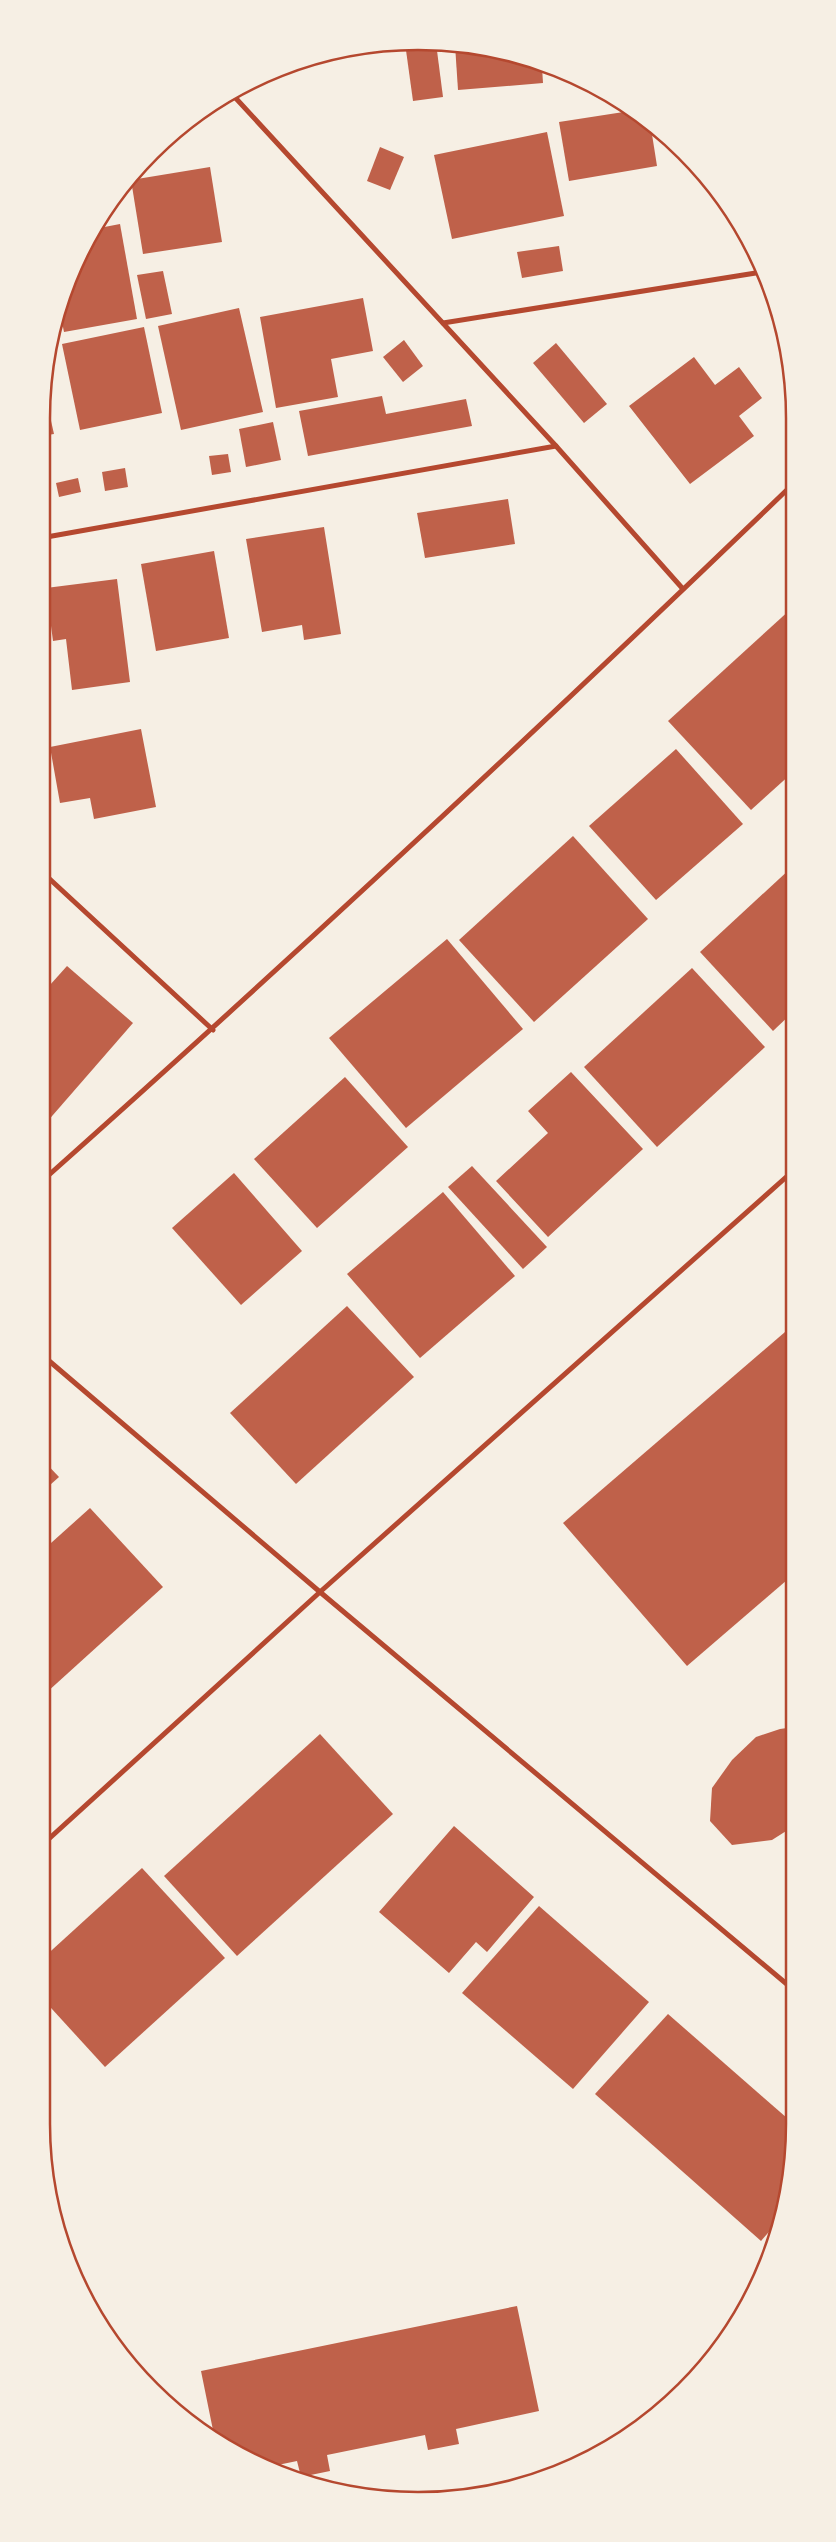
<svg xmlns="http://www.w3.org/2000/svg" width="836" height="2542" viewBox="0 0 836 2542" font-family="'Roboto Condensed',sans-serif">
  <rect width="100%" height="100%" fill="#f6efe4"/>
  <g fill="#bf614a">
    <path d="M418,41L436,43L443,97L413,101L405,43Z"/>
    <path d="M455,45L492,49L542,67L543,83L458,90Z"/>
    <path d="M630,111L651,128L657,166L569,181L559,122Z"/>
    <path d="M547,132L564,216L452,239L434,155Z"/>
    <path d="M380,147L404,157L390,190L367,181Z"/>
    <path d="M210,167L222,242L143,254L131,180Z"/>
    <path d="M120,224L137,319L64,332L59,308L70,274L94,229Z"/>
    <path d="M559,246L563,271L522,278L517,252Z"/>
    <path d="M163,271L172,314L146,319L137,275Z"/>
    <path d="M363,298L373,351L331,359L338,397L276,408L260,317Z"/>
    <path d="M239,308L263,412L181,430L158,326Z"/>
    <path d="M144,327L162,413L80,430L62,344Z"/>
    <path d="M404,340L423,366L403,382L383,357Z"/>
    <path d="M556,343L607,404L584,423L533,363Z"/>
    <path d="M694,357L715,385L739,367L762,398L739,416L754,436L690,484L629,406Z"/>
    <path d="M44,390L54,434L41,436V418Z"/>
    <path d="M382,396L386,414L466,399L472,426L308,456L299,411Z"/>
    <path d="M273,422L281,460L246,467L239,429Z"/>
    <path d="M228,454L231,472L212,475L209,456Z"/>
    <path d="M125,468L128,487L105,491L102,472Z"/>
    <path d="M78,478L81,492L59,497L56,483Z"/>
    <path d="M508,499L515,544L425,558L417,513Z"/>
    <path d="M324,527L341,634L304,640L302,625L262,632L246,539Z"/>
    <path d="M214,551L229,638L156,651L141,564Z"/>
    <path d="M117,579L130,682L72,690L66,639L53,641L46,588Z"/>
    <path d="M792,608V773L751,810L668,721Z"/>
    <path d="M141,729L156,807L94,819L90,798L60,803L50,747Z"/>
    <path d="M676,749L743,824L656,900L589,826Z"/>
    <path d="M573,836L648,919L534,1022L459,940Z"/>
    <path d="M792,867L793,1012L773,1031L700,952Z"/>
    <path d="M447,939L523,1029L406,1128L329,1038Z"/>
    <path d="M67,966L133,1023L46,1123L41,1118V995Z"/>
    <path d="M692,968L765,1047L657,1147L584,1067Z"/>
    <path d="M571,1072L643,1149L548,1237L496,1181L548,1133L528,1111Z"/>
    <path d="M345,1077L408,1147L317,1228L254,1159Z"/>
    <path d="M472,1166L547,1247L523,1269L448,1187Z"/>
    <path d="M234,1173L302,1251L241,1305L172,1228Z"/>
    <path d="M443,1192L515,1276L420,1358L347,1274Z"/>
    <path d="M347,1306L414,1377L296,1484L230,1413Z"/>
    <path d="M792,1326L794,1574L687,1666L563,1523Z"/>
    <path d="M41,1458L59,1477L41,1493Z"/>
    <path d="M90,1508L163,1587L46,1693L41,1688V1552Z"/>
    <path d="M794,1727V1826L772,1840L732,1845L710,1821L712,1788L732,1760L756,1737L780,1729Z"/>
    <path d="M320,1734L393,1814L237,1956L164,1876Z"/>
    <path d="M454,1826L534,1897L487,1952L476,1942L449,1973L379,1912Z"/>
    <path d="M142,1868L225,1958L105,2067L41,1997V1960Z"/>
    <path d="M539,1906L649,2002L573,2089L462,1993Z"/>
    <path d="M668,2014L795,2125L787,2198L782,2217L761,2241L595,2094Z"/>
    <path d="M517,2306L539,2411L456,2429L459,2444L428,2450L425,2435L327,2455L330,2471L301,2477L297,2461L268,2467L251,2462L215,2440L201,2371Z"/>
  </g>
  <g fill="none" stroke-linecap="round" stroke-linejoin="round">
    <g stroke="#b5482f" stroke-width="5">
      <path d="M231,93L556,446L683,589"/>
      <path d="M443,323L762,272"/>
      <path d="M41,538L556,446"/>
      <path d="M41,871L213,1030"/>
      <path d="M41,1182C296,955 546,722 792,485"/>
      <path d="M41,1354L320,1592L795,1991"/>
      <path d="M41,1846L320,1592L793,1171"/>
    </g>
  </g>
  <path d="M0 0H836V2542H0ZM418 50H418A368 368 0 0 1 786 418V2124A368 368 0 0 1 418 2492H418A368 368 0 0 1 50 2124V418A368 368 0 0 1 418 50Z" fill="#f6efe4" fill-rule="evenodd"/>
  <path fill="none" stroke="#b5482f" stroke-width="2.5" d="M418 50H418A368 368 0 0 1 786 418V2124A368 368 0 0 1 418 2492H418A368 368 0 0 1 50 2124V418A368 368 0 0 1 418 50Z"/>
</svg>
